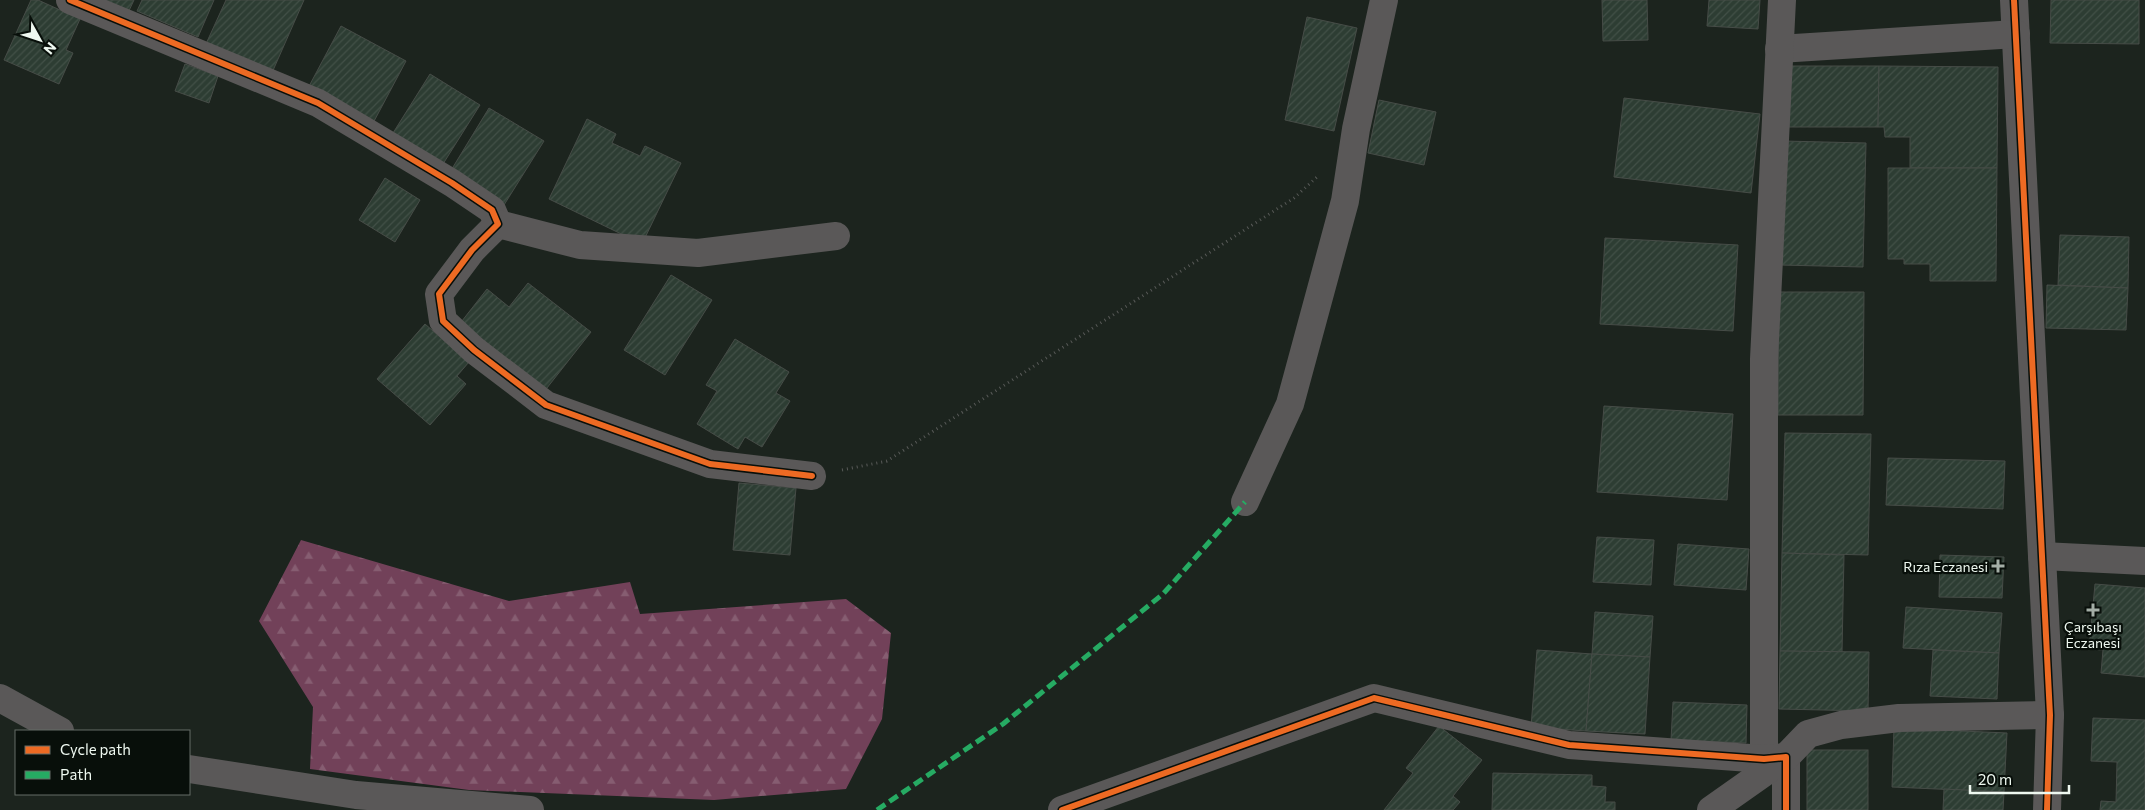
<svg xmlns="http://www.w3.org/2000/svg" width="2145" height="810" viewBox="0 0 2145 810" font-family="Commissioner,sans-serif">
  <defs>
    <pattern id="forest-firs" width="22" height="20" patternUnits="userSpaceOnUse" patternTransform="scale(1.25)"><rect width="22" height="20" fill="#724159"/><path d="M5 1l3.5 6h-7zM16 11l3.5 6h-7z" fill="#865d71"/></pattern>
    <pattern id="building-hatch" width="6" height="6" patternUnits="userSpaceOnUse" patternTransform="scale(1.25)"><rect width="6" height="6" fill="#2d3d33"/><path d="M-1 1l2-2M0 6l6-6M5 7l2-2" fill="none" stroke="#425047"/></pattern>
  </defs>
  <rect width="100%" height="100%" fill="#1c241e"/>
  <path fill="url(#forest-firs)" d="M301,540L509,601L630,582L640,614L846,599L891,633L882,719L846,789L714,800L469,790L310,769L313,707L259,621Z"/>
  <g fill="url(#building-hatch)" stroke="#464c47">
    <path d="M31,0H38L80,19L66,50L73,53L59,84L4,60Z"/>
    <path d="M94,0H134L127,15Z"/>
    <path d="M142,0H214L198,37L137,11Z"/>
    <path d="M226,0H304L271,75L205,46Z"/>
    <path d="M1602,0H1647L1648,40L1603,41Z"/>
    <path d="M1709,0H1760L1758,29L1707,26Z"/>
    <path d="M2051,0H2139V44L2050,43Z"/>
    <path d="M1307,17L1357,28L1334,131L1285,120Z"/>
    <path d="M341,26L406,61L372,125L307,90Z"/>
    <path d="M185,64L218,76L209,103L175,91Z"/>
    <path d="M1790,66H1879L1878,127H1789Z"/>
    <path d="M1879,66L1998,67L1997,168H1910V137H1885L1884,127H1878Z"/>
    <path d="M430,74L480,105L443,164L393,133Z"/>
    <path d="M1624,98L1760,114L1751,193L1614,177Z"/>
    <path d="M1379,100L1436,112L1424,165L1368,153Z"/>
    <path d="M489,108L544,141L504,205L450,172Z"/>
    <path d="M587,119L616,134L612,143L640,156L645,146L681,163L642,244L549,199Z"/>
    <path d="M1783,141L1866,143L1863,267L1780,265Z"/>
    <path d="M1888,168H1997L1996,281H1930V264H1904V259H1888Z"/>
    <path d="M385,178L420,200L395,242L359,220Z"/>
    <path d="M2060,235L2129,237L2128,288L2058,285Z"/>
    <path d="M1605,238L1738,245L1733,331L1600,324Z"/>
    <path d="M671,275L712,300L665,375L624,350Z"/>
    <path d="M528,283L591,332L543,393L458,326L487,289L509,307Z"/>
    <path d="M2047,285L2128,288L2126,330L2046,328Z"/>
    <path d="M1779,292H1864L1863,415H1778Z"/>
    <path d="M425,324L469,362L457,376L466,384L430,425L377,379Z"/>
    <path d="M735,339L789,372L776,393L790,401L762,447L745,437L738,449L697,424L717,391L706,385Z"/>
    <path d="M1604,406L1733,414L1727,500L1597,492Z"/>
    <path d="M1785,433L1871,434L1868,555L1782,553Z"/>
    <path d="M1888,458L2005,461L2003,509L1886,505Z"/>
    <path d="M739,483L796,488L790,555L733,550Z"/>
    <path d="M1597,537L1654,540L1651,585L1593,582Z"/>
    <path d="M1678,544L1749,549L1746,590L1674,585Z"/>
    <path d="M1782,553L1844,555L1842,652L1780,651Z"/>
    <path d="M1940,555L2004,557L2002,598L1939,597Z"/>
    <path d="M2095,584L2145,588V677L2101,673L2103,650L2089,649Z"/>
    <path d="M1906,607L2002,613L1999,653L1903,648Z"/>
    <path d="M1595,612L1653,616L1650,657L1592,654Z"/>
    <path d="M1537,650L1592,654L1586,731L1531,727Z"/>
    <path d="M1933,650L1999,653L1997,699L1930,696Z"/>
    <path d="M1780,651L1869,652L1868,711L1779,709Z"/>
    <path d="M1592,654L1650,657L1645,734L1586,731Z"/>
    <path d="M1673,702L1747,705L1746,743L1671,740Z"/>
    <path d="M2093,718L2145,720V810H2100L2101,801L2116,802L2117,762L2091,761Z"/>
    <path d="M1439,726L1482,760L1453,796L1460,802L1453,810H1384L1413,773L1406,768Z"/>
    <path d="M1894,728L2007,733L2004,792L1892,787Z"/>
    <rect x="1807" y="750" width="61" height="60"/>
    <path d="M1493,773L1592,775V786L1606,787L1605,802H1615V810H1492Z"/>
    <path d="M1944,789L2004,792L2003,810H1943Z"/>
  </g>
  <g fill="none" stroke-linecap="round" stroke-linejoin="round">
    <path stroke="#585a58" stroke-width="3" stroke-dasharray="1 4" stroke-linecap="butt" d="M842,470L887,461L1294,198L1317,177"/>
    <g stroke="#5a5858" stroke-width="28">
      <path d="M70,0L318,103L452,183L492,210L498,224L472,250L439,294L443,321L474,350L546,405L710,464L812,476"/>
      <path d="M2014,0L2050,715L2047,810"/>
      <path d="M1779,49L2016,34"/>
      <path d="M498,224L580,245L698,253L836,236"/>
      <path d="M1245,502L1290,404L1345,201L1356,129L1384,0"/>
      <path d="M2042,556L2145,561"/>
      <path d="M0,698L60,731"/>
      <path d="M1764,759V359L1782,0"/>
      <path d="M189,769L356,795L530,810"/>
      <path d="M1062,810L1374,698L1569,745L1764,759L1786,757V810"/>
      <path d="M1711,810L1786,757L1808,734L1841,725L1899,718L2050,715"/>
    </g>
    <path stroke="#26ab63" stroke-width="5" stroke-dasharray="10 5" stroke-linecap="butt" d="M877,810L1003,724L1163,594L1245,502"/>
    <defs>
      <g id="cycleway">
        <path d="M70,0L318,103L452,183L492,210L498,224L472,250L439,294L443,321L474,350L546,405L710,464L812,476"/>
        <path d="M2014,0L2050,715L2047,810"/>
        <path d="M1062,810L1374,698L1569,745L1764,759L1786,757V810"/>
      </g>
    </defs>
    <use href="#cycleway" stroke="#080f0a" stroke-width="9"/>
    <use href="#cycleway" stroke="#ed6a23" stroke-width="6"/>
  </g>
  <g fill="#a4aea6" stroke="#080f0a" stroke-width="2">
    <path d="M1995.5 558.5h5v5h5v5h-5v5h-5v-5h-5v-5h5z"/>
    <path d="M2090.5 602.5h5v5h5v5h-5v5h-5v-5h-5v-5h5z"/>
  </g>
  <g text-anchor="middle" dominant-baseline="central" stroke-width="4.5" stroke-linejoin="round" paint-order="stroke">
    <g font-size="14" fill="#eef8f0" stroke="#080f0a" text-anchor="end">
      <text x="1988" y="566">Rıza Eczanesi</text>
      <text x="2093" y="626" text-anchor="middle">Çarşıbaşı<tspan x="2093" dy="16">Eczanesi</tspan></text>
    </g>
  </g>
  <rect x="15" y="730" width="175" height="65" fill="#080f0a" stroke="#646c66"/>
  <rect x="25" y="746" width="25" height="8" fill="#ed6a23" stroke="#646c66"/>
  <text x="60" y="755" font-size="15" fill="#eef8f0">Cycle path</text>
  <rect x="25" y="771" width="25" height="8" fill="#26ab63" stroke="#646c66"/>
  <text x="60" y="780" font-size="15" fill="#eef8f0">Path</text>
  <g transform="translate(40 40) rotate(130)" stroke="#080f0a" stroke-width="4" paint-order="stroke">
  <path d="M0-4L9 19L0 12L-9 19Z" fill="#eef8f0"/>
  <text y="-8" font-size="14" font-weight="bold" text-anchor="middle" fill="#eef8f0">N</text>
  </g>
  <path d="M1970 785v8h99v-8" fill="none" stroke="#eef8f0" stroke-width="2.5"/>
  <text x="1978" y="785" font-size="15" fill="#eef8f0" stroke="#080f0a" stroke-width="4" paint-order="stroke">20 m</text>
</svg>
